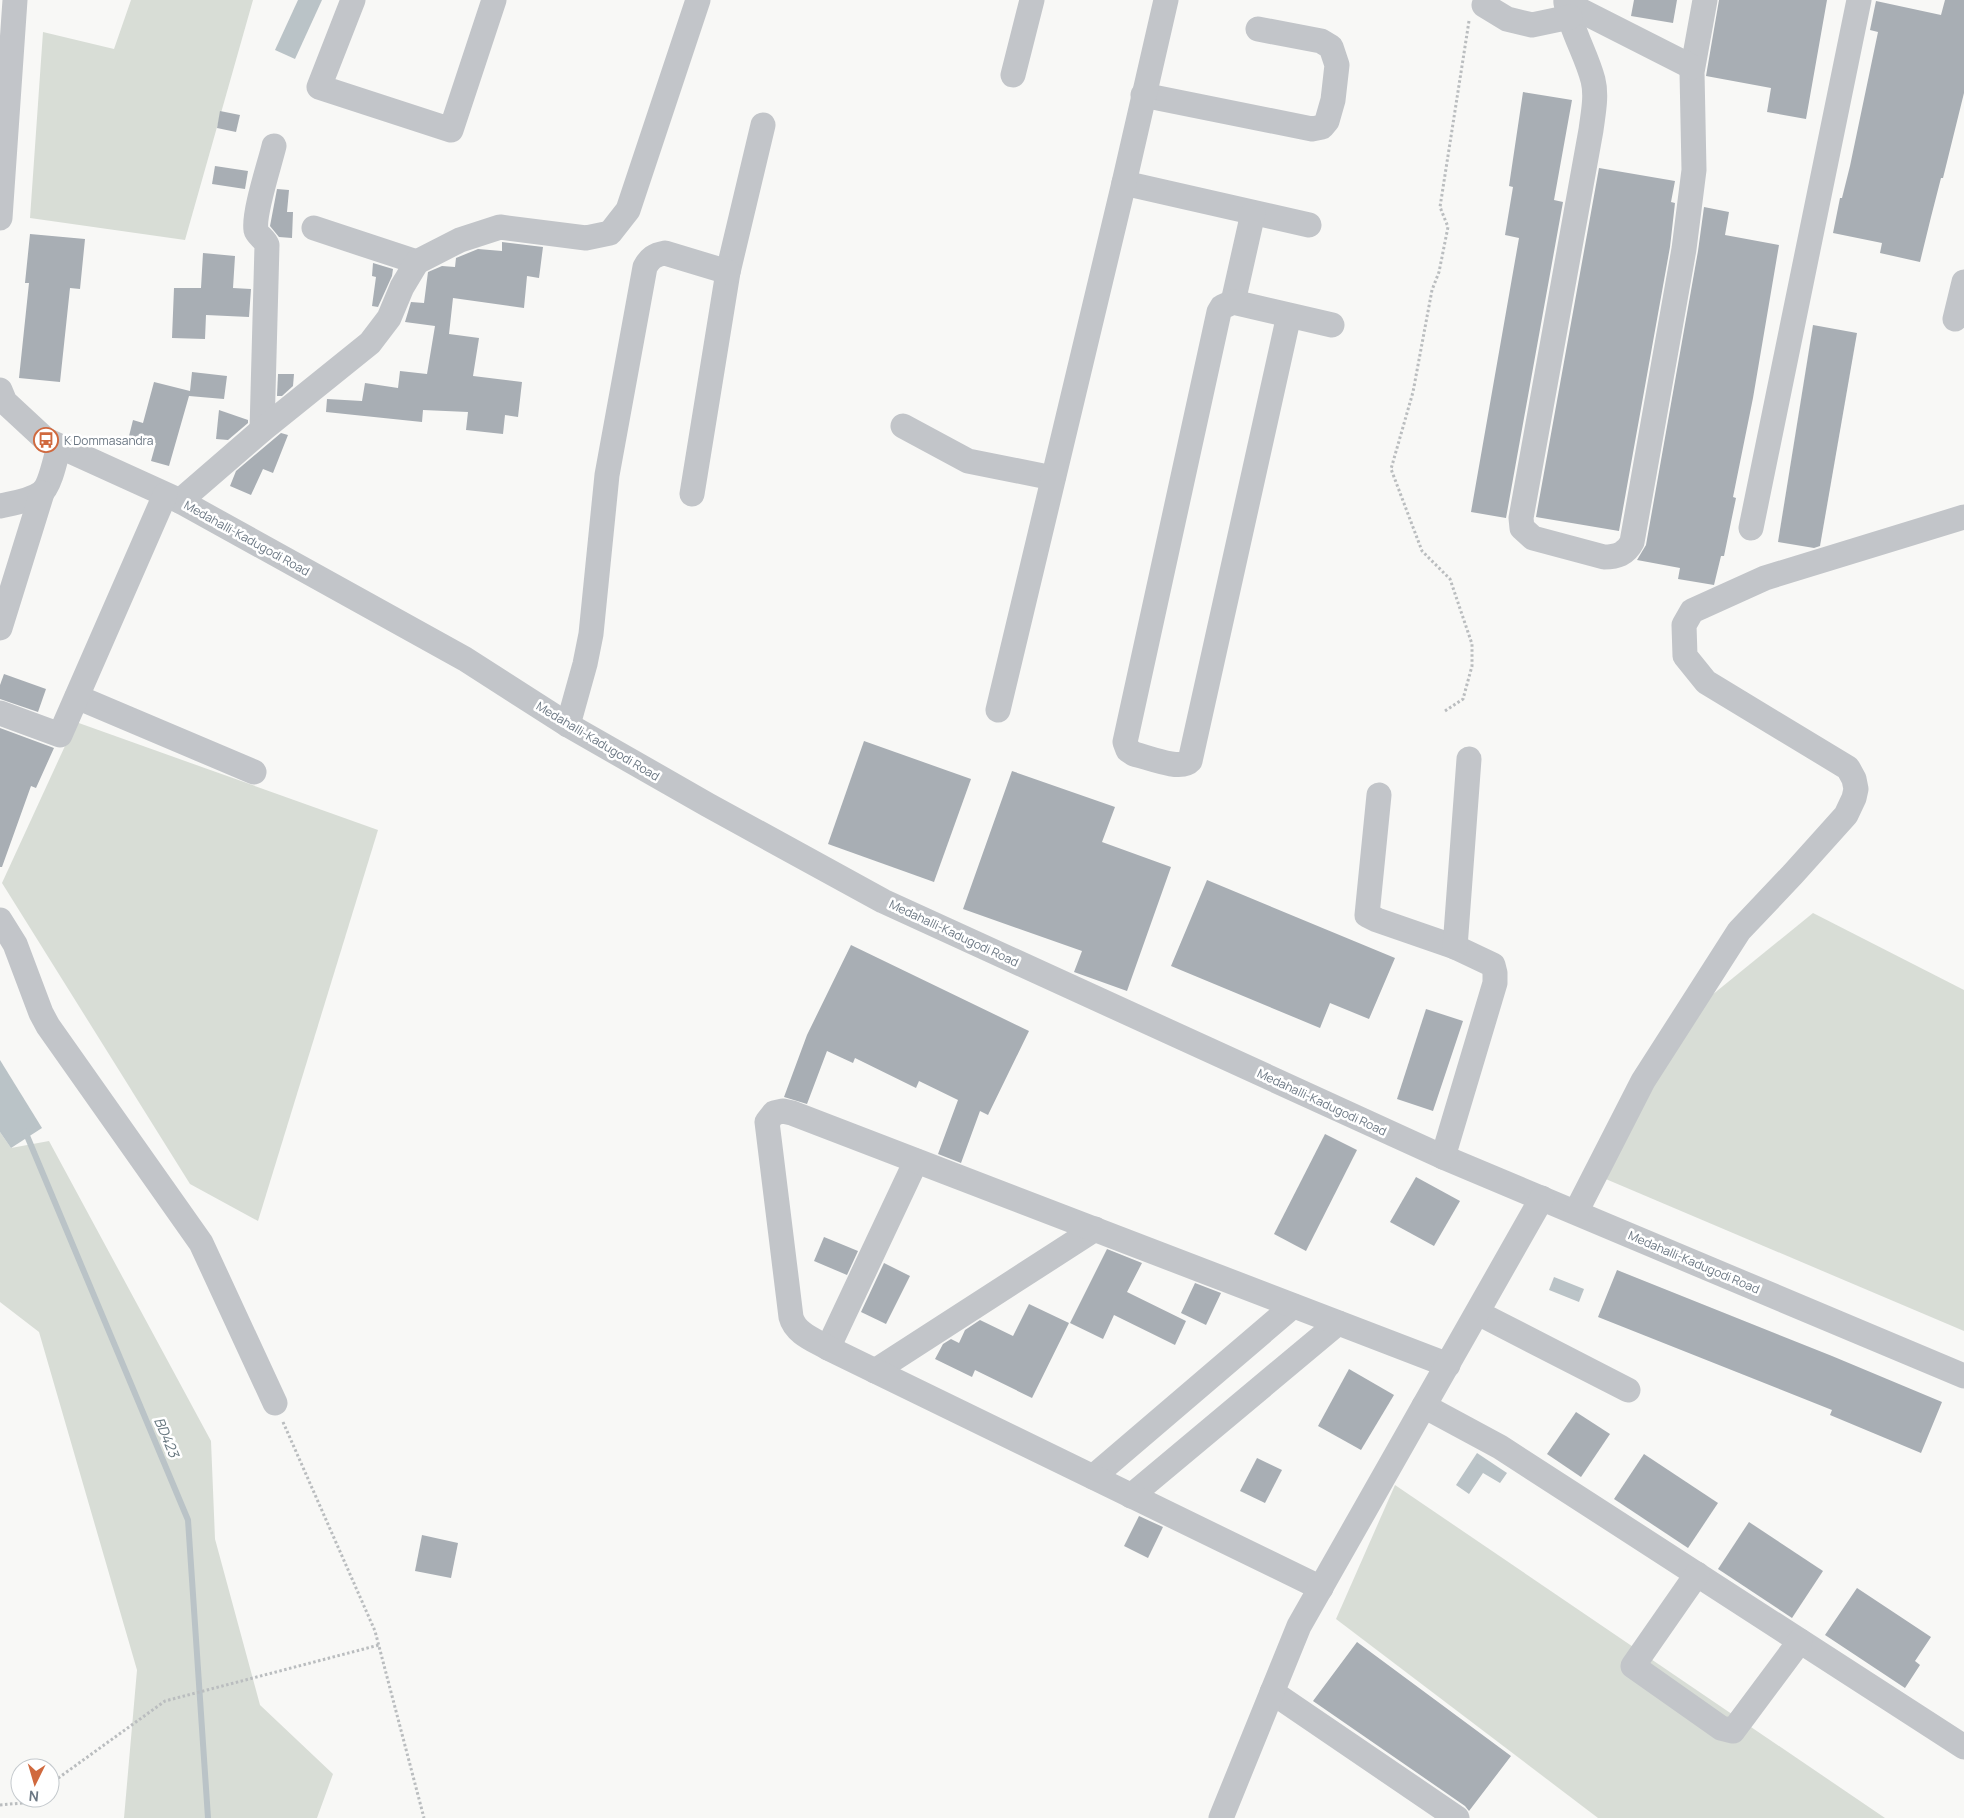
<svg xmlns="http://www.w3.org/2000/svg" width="1964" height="1818" viewBox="0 0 1964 1818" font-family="Manrope,sans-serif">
  <rect width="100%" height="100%" fill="#f8f8f6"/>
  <g fill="#d8ddd6">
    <path d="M131,0H253L185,240L30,218L43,32L114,49Z"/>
    <path d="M76,722L378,830L258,1221L190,1184L2,883Z"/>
    <path d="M1813,913L1964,990V1331L1601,1177L1696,1008Z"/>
    <path d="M0,1132L11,1148L49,1141L211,1441L215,1539L260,1705L333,1774L317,1818H124L137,1670L39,1332L0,1302Z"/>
    <path d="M1395,1485L1885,1818H1598L1336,1619Z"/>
  </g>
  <g fill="#bac3c7">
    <path d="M298,0H322L295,59L275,50Z"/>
    <path d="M0,1060L42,1128L11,1148L0,1132Z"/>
    <path d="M1554,1277L1584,1289L1579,1302L1549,1290Z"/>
    <path d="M1477,1453L1507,1473L1500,1483L1483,1473L1469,1494L1456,1485Z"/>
  </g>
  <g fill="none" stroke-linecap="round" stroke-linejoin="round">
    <path stroke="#bac3c7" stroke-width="6" d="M25,1131L188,1520L208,1818"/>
  </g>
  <g fill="#a8aeb4">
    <path d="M1634,0H1677L1673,23L1631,16Z"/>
    <path d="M1719,0H1827L1806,119L1767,112L1771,88L1706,76Z"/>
    <path d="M1945,0H1964V93L1943,178H1941L1931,217L1920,262L1880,253L1882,243L1833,233L1840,198H1842L1850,166L1878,32L1870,30L1876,1L1941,15Z"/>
    <path d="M1523,92L1572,100L1554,200L1563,202L1506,518L1471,512L1519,238L1505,235L1513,187L1509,186Z"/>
    <path d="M220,111L240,115L236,132L217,128Z"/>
    <path d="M215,166L248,171L245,189L212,184Z"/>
    <path d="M1599,168L1675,181L1671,202L1675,203L1670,247L1619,531L1536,517Z"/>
    <path d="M277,189L289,190L287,212H293L292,238L279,237L270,226Z"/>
    <path d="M1704,207L1729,212L1725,235L1779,245L1753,398L1733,497L1736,498L1731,522L1724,556H1721L1714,585L1678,579L1680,568L1637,560L1646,545L1698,251Z"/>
    <path d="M30,234L85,239L80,289L70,288L60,382L19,378L29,283H25Z"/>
    <path d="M502,242L543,247L539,278L527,276L524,308L453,298L449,334L479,338L473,376L522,382L518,417L505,415L503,434L466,430L468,412L423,410L422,422L326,412L327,399L362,401L365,383L398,388L400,371L427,374L435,326L405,322L411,302L424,303L428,272L442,266L455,267L456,258L478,249L502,251Z"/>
    <path d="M203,253L235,256L233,288L251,289L249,317L206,315L205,339L172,338L174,288H201Z"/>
    <path d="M373,263L393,269L392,276L378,307L372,306L376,277L372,276Z"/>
    <path d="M1813,325L1857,333L1820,546L1814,548L1778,542Z"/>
    <path d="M192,372L227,376L224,399L189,396L169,466L151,461L156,443L129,436L133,420L143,423L154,382L190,391Z"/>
    <path d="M278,374H294L293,386L282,396H277Z"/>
    <path d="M219,410L248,420V423L228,440L216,439Z"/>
    <path d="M281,433L288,435L273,473L263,469L251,495L230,486L236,471Z"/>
    <path d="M4,674L46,689L38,712L0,699V685Z"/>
    <path d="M0,728L54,748L36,788L31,786L2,867H0Z"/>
    <path d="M864,741L971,779L934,882L828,844Z"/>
    <path d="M1012,771L1115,807L1102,842L1171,867L1127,991L1074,972L1082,951L963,909Z"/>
    <path d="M1207,880L1395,958L1369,1019L1330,1003L1320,1028L1171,966Z"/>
    <path d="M851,945L1029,1031L988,1115L980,1111L961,1163L938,1154L958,1100L919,1081L916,1088L855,1058L853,1063L827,1051L807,1104L784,1097L807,1035Z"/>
    <path d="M1426,1009L1463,1021L1433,1111L1397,1099Z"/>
    <path d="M1325,1134L1357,1150L1306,1251L1274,1234Z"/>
    <path d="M1416,1177L1460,1201L1434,1246L1390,1222Z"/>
    <path d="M824,1237L858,1251L847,1275L814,1261Z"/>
    <path d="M1107,1249L1142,1263L1127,1292L1186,1321L1175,1345L1114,1315L1103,1339L1070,1323Z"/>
    <path d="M884,1263L910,1276L886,1324L861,1312Z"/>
    <path d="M1617,1270L1832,1356L1942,1402L1921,1453L1830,1415L1832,1410L1598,1317Z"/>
    <path d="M1195,1283L1221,1293L1206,1325L1181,1313Z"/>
    <path d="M1029,1304L1069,1323L1032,1398L975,1370L972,1377L935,1359L943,1344L951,1339L959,1343L965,1330L980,1320L1013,1336Z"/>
    <path d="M1349,1369L1394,1395L1361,1450L1318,1426Z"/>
    <path d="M1576,1412L1610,1434L1581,1477L1547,1454Z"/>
    <path d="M1644,1454L1718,1503L1688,1548L1614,1499Z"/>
    <path d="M1257,1458L1282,1470L1265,1503L1240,1491Z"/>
    <path d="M1139,1516L1163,1527L1148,1558L1124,1546Z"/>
    <path d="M1749,1522L1823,1571L1792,1618L1718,1569Z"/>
    <path d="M422,1535L458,1543L451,1578L415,1571Z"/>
    <path d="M1857,1588L1931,1637L1915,1661L1920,1665L1905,1688L1825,1635Z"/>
    <path d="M1357,1642L1511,1756L1469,1811L1465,1806L1313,1701Z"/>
  </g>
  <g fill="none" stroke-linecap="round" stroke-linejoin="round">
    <g stroke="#babdbf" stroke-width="3" stroke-dasharray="2.5 2.5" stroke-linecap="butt">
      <path d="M1445,711L1463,699L1472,666V644L1450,579L1422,551L1391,469L1413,392L1432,290L1439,272L1448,227L1440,207L1469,21"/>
      <path d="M283,1422L375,1631L424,1818"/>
      <path d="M50,1784L165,1701L379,1645"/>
      <path d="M0,1805L22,1803L29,1798"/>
    </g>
    <g stroke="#c2c5c9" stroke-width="25">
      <path d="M353,0L319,87L451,130L494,0"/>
      <path d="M1566,0C1570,29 1586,53 1593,80C1597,96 1593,114 1591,130L1521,518L1522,528L1533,538L1604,557C1617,557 1626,554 1632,542L1684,249L1694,170L1692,72L1705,0"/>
      <path d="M1566,3L1692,67"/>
      <path d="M1484,5L1507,19L1532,25L1570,17"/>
      <path d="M1013,75L1032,0"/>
      <path d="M1143,95L1312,129L1322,127L1327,121L1333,100L1337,65L1331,47L1321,41L1258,29"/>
      <path d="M1124,183L1309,225"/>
      <path d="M0,218L15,0"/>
      <path d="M314,228L417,262"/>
      <path d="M1233,302L1253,213"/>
      <path d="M1289,315L1190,761C1181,771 1147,757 1134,754L1128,750L1125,742L1219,312L1222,307L1233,302L1332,325"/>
      <path d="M1955,319L1964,282"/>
      <path d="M0,390L5,402L46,440L180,501L465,659L568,725L708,805L883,901L1443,1157L1964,1376"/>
      <path d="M903,426L968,461L1053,478"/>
      <path d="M262,430L267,245C265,239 257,235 256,230C253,214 270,163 274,146"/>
      <path d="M692,494L728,272L763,125"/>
      <path d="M180,501L262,430L370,343L389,318L402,287L417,262L460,240L500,227L586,238L610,233L628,210L698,0"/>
      <path d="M0,506C13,503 30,501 41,493C50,487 56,457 59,446"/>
      <path d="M1751,528L1859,0"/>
      <path d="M0,628L42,493"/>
      <path d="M77,697L254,772"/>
      <path d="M998,710L1124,183L1166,0"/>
      <path d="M0,713L60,735L165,495"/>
      <path d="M568,725L585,664L591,634L607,475L645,267C650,258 654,255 665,253L728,272"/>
      <path d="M1379,795L1367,915L1377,920L1455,947L1493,965L1495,973V983L1443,1157"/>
      <path d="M0,920L15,944L41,1013L48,1026L201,1243L275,1403"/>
      <path d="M1455,947L1469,759"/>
      <path d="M1576,1212L1643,1081L1739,931L1793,874L1846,815L1854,798L1856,789L1854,779L1848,768L1706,682L1685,656L1684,625L1692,611L1765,578L1964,517"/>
      <path d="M1478,1313L1628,1390"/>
      <path d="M828,1348L916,1161"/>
      <path d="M875,1371L1095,1229"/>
      <path d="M1424,1406L1500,1447L1964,1747"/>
      <path d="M1093,1477L1293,1306"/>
      <path d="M1131,1496L1338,1323"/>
      <path d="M1697,1574L1633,1666L1721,1728L1733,1731L1800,1641"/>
      <path d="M1321,1588L828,1348C814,1340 795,1333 791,1317L767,1122L774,1113L783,1111L792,1113L1448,1365"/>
      <path d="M1272,1692L1457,1818"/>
      <path d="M1221,1818L1299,1626L1542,1198"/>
    </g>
  </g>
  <defs>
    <symbol id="bus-ring" viewBox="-11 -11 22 22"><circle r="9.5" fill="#fff" stroke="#d0693e" stroke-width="1.5"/><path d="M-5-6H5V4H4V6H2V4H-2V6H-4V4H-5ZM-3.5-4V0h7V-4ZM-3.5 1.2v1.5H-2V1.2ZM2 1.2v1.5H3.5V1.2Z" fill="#d0693e"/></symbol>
  </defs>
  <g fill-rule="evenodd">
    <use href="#bus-ring" x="32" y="426" width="28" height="28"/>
  </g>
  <g text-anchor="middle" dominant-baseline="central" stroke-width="5" stroke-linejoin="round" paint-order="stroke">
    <g font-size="12" fill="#6b7783" stroke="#fff" text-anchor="start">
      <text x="64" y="440">K Dommasandra</text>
    </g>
    <g font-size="12" fill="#6b7783" stroke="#fff">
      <text transform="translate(247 538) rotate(29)">Medahalli-Kadugodi Road</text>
      <text transform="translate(598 741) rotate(31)">Medahalli-Kadugodi Road</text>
      <text transform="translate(954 933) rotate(25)">Medahalli-Kadugodi Road</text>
      <text transform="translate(1322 1102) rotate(25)">Medahalli-Kadugodi Road</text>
      <text transform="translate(1694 1262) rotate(23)">Medahalli-Kadugodi Road</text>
    </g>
    <g font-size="14" font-style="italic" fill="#67777f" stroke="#fff">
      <text transform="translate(167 1437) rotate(67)">BD423</text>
    </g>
  </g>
  <g transform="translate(35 1783) rotate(185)"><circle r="24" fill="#ffffff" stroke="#c4c9cd"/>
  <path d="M0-4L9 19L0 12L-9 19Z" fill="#d0693e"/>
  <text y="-8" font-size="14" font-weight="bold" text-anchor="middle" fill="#6b7783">N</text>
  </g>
</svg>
